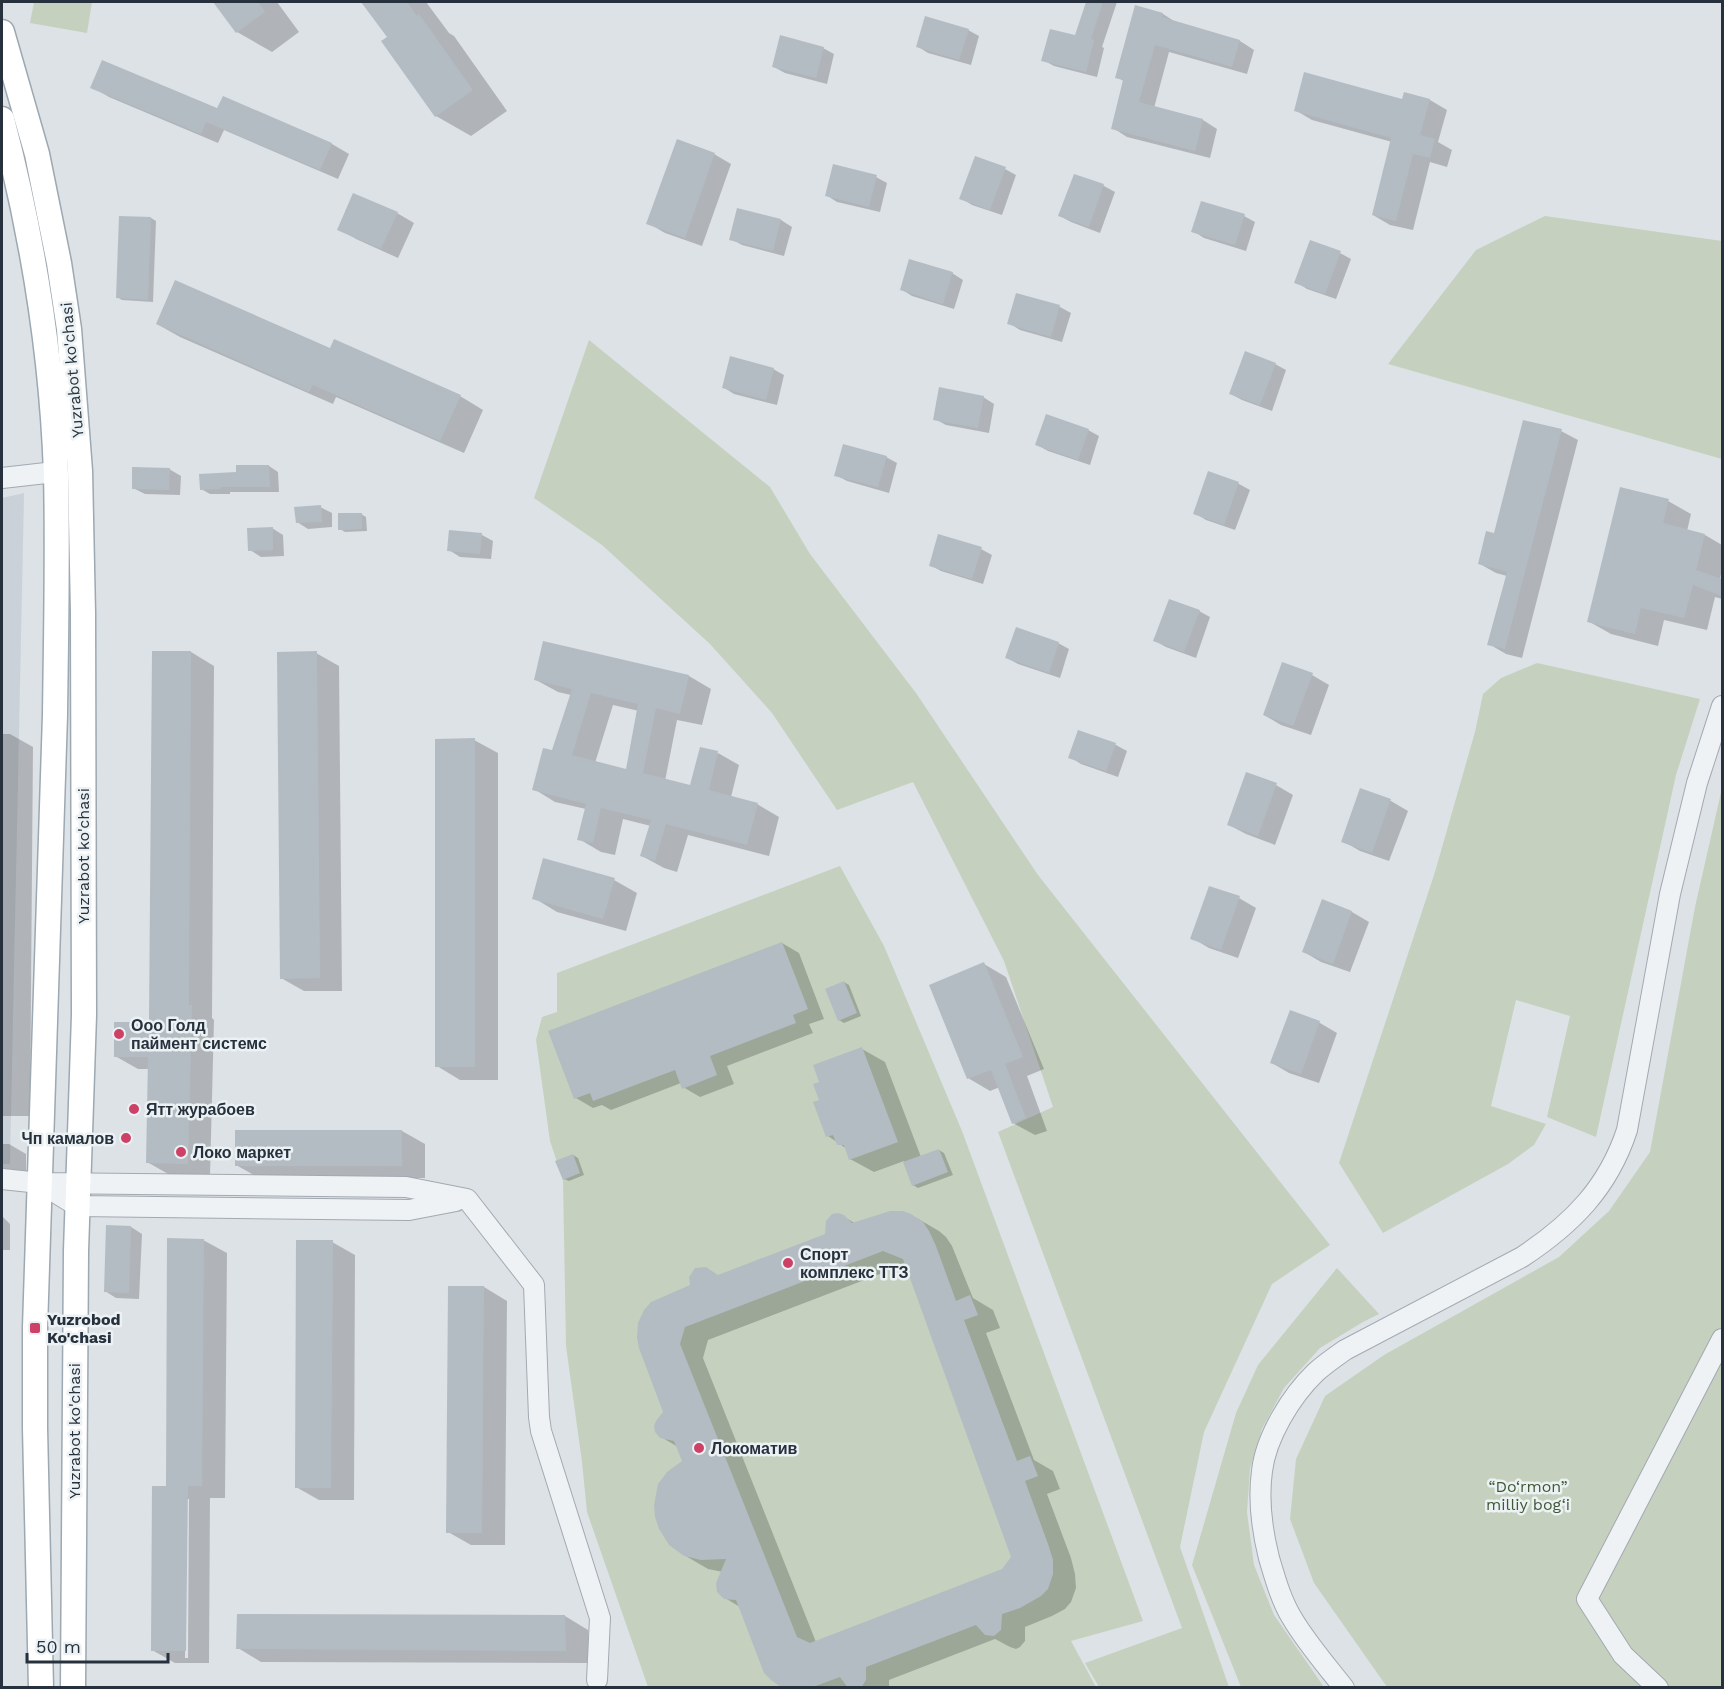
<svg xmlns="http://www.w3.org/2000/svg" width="1724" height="1689" viewBox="0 0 1724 1689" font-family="'Work Sans',sans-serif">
  <rect width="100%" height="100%" fill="#dde2e7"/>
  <path fill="#cbd1d9" d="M24,493L10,1164H2V498Z"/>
  <g fill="#c5d1be">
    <path d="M34,2H92L87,33L30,23Z"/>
    <path d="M1545,216L1722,241V459L1388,364L1476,250Z"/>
    <path d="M589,340L770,487L810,554L916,693L1038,875L1330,1245L1272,1284L1204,1432L1180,1547L1229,1687H1099L1085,1663L1182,1628L998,1132L1053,1107L1004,961L913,782L837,810L772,713L710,644L602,545L534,498Z"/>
    <path d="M1537,663L1700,699L1676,775L1596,1137L1547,1117L1570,1016L1516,1000L1491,1106L1546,1124L1534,1145L1508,1164L1383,1233L1339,1163L1435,872L1475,732L1483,694L1501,678Z"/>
    <path d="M1722,788V1687H1387L1314,1583L1290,1519L1296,1459L1325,1396L1384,1355L1559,1257L1609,1211L1650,1152L1695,907Z"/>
    <path d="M840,866L884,946L962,1131L1143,1621L1071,1641L1096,1687H648L587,1512L582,1462L566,1346L563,1180L550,1141L536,1040L542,1017L557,1012V973Z"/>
    <path d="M1337,1268L1379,1314L1363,1322L1320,1348L1284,1388L1262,1429L1250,1469L1247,1512L1254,1565L1274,1615L1324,1687H1241L1192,1565L1236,1413L1258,1365Z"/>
  </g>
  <g fill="#0003" fill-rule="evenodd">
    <path d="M215,2H277L299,32L272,52L237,32Z"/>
    <path d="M363,2H426L449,33L454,36L507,111L471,136L436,116L389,37Z"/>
    <path d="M1087,2H1117L1102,47L1104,48L1097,77L1054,66L1043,60L1076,37Z"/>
    <path d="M1136,7L1163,14L1177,23L1240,41L1254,50L1247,74L1169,52L1154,108L1203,120L1217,129L1210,158L1127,137L1113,128L1125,82L1117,77Z"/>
    <path d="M968,30L979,36L971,65L928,53L917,46Z"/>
    <path d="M823,48L834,54L827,84L785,73L774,67Z"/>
    <path d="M92,87L218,110L332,144L349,154L338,179L224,130L218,143L109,97Z"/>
    <path d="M1405,94L1430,100L1447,110L1438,142L1452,150L1447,167L1430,162L1413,230L1390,225L1373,215L1392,142L1312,120L1295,110L1403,100Z"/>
    <path d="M714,154L731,164L702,246L665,233L648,223Z"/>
    <path d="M976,158L1005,169L1016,175L1002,215L972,205L961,198Z"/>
    <path d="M1075,176L1104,186L1115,192L1100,233L1071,222L1060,216Z"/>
    <path d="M876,177L887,183L880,212L837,202L826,195Z"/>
    <path d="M738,210L781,220L792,227L784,256L742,245L731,239Z"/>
    <path d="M397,213L414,223L398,258L356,239L339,229Z"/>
    <path d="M1244,216L1255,222L1246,251L1204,238L1193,231Z"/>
    <path d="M121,217L151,218L156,221L153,302L122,300L117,297Z"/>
    <path d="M1340,253L1351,259L1336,299L1307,289L1296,282Z"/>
    <path d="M952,273L963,280L954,309L912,296L901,289Z"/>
    <path d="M1017,294L1060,307L1071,313L1062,342L1020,330L1009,323Z"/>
    <path d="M157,324L330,350L460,396L483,410L464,453L336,397L333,404L180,337Z"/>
    <path d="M1275,364L1286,370L1272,411L1242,400L1231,394Z"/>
    <path d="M773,369L784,375L777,405L734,394L723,387Z"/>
    <path d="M983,397L994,404L989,433L946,425L935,419Z"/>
    <path d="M1088,430L1099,436L1090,465L1048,451L1037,445Z"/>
    <path d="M1561,431L1578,440L1522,658L1506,654L1489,644L1507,576L1496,573L1480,564L1495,535Z"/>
    <path d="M886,457L897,463L889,493L847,481L836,475Z"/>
    <path d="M269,466L278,472L279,492H230V494H210L201,489L238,474V467Z"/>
    <path d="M169,469L181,476L180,495L145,494L133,488Z"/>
    <path d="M1209,473L1239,484L1250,490L1235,530L1206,520L1195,513Z"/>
    <path d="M1668,501L1691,514L1687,531L1705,535L1722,545V568L1720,580L1722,581V599L1715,597L1707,630L1664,620L1658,646L1611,634L1588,621Z"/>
    <path d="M320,507L332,513V527L308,529L297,522Z"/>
    <path d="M361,514L366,517L367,531L345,532L340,529Z"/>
    <path d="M272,528L283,535L284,556L261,557L250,550Z"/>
    <path d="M482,535L493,541L491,559L460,557L449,550Z"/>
    <path d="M981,549L992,555L983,584L941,571L930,565Z"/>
    <path d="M1199,611L1210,617L1196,658L1166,647L1155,641Z"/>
    <path d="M544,643L689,676L711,689L702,725L677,720L665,781L691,787L718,753L739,765L731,797L757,804L779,817L769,856L688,835L677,872L664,868L642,856L651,826L623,819L615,855L601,852L579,839L586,809L555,802L534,789L553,752L571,695L558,692L536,680ZM613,705L639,711L627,771L595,763Z"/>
    <path d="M1058,643L1069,649L1060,678L1018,664L1007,658Z"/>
    <path d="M191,652L214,666L212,1018L214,1020L210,1176L170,1175L147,1162L150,1069H138L115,1056L151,1024Z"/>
    <path d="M316,653L339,666L342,991H304L281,978Z"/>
    <path d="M1312,675L1329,685L1311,735L1281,725L1264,715Z"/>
    <path d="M1079,732L1116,745L1127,751L1118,777L1081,764L1070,757Z"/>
    <path d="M2,734H10L33,747L30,1116H2Z"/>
    <path d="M474,740L498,753V1080H460L437,1066Z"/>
    <path d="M1276,785L1293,795L1275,845L1246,834L1229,825Z"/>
    <path d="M1361,790L1391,801L1408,811L1389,861L1360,851L1343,841Z"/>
    <path d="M614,880L637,893L626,931L557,912L534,898Z"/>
    <path d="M1239,898L1256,908L1238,958L1209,948L1192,938Z"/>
    <path d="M1322,901L1352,912L1369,922L1350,972L1321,962L1304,952Z"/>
    <path d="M782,943L799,953L824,1019L809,1024L813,1033L727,1066L734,1084L700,1097L683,1087L681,1083L611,1110L602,1105L593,1108L576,1098Z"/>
    <path d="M984,964L1006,977L1044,1069L1027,1076L1047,1131L1035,1135L1013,1123L1000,1087L990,1091L968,1078Z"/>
    <path d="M844,982L849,985L861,1016L844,1023L839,1020Z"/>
    <path d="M1291,1012L1320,1023L1337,1033L1319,1083L1289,1073L1272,1063Z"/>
    <path d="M862,1049L885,1062L921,1157L939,1150L944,1153L953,1175L918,1188L913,1185L904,1161L874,1172L850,1159L847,1149L828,1136L821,1101Z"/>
    <path d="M402,1131L425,1144V1178H259L236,1165Z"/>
    <path d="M2,1144H9L26,1154V1172H2Z"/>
    <path d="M573,1155L578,1158L584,1175L569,1181L564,1179Z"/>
    <path d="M2,1216L10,1224V1250H2Z"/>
    <path d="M843,1216L856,1224L915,1217L939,1231L946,1237L952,1246L973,1298L993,1310L1000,1328L986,1333L1034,1460L1053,1471L1060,1489L1047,1494L1071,1558L1075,1574L1076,1588L1071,1602L1065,1609L1052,1616L1025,1627V1641L1020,1647L1016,1649L1010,1647L995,1639L889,1680V1688H785L740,1607L725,1598L723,1572L708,1569L684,1555V1462L678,1447L661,1437L665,1413L639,1343L719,1276L826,1235ZM906,1264L1012,1557L1003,1570L816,1642L703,1358L708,1340Z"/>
    <path d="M131,1227L142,1234L139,1299L116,1298L105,1291Z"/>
    <path d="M203,1240L227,1253L225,1498H210L209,1663H175L152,1650L167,1488ZM186,1499H189L188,1658H185Z"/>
    <path d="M332,1242L355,1255L354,1500H319L296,1487Z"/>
    <path d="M484,1287L507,1301L505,1545H471L448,1532Z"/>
    <path d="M239,1615L565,1616L588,1630V1663L261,1662L238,1648Z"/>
  </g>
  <g fill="#b4bcc3" fill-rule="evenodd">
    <path d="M213,2H258L265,12L236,33Z"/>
    <path d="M361,2H407L417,16L419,14L473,90L435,117L381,41L387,37Z"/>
    <path d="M1086,2H1103L1091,39L1094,40L1086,72L1041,61L1050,29L1075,35Z"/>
    <path d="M1135,5L1163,13L1162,17L1240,40L1232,67L1155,45L1139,102L1203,119L1195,151L1111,129L1123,80L1115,78Z"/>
    <path d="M925,16L969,29L959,60L916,47Z"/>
    <path d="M780,35L824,47L816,78L772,67Z"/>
    <path d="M102,60L217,108L223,96L332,143L320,170L206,122L201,134L90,88Z"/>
    <path d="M1304,72L1402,99L1404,92L1430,99L1420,135L1435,139L1430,158L1413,154L1396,221L1372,215L1391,138L1294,111Z"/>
    <path d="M677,139L715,153L685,238L646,224Z"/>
    <path d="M975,156L1006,167L990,210L959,199Z"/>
    <path d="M833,164L877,175L869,207L825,196Z"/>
    <path d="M1074,174L1104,184L1089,227L1058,216Z"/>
    <path d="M353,193L398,212L381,249L337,230Z"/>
    <path d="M1201,201L1245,214L1235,245L1191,232Z"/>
    <path d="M737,208L781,219L773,251L729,240Z"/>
    <path d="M119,216L151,217L148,300L116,298Z"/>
    <path d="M1310,240L1341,251L1325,294L1294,283Z"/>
    <path d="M909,259L953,272L943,304L900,290Z"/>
    <path d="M175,280L330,348L334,339L461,395L440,441L313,385L309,392L156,324Z"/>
    <path d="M1016,293L1060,305L1051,337L1007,324Z"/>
    <path d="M1245,351L1276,363L1260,405L1229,394Z"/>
    <path d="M730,356L774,368L766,400L722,388Z"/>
    <path d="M939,387L984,396L978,428L933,420Z"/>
    <path d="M1046,414L1089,429L1078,460L1035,445Z"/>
    <path d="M1523,420L1562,429L1505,649L1487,645L1507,572L1478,564L1486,531L1494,533Z"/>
    <path d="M843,444L887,456L878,487L834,476Z"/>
    <path d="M236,465H269L270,487H221V489L200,490L199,474L236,472Z"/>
    <path d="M132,467L170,468L169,490L132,489Z"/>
    <path d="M1208,471L1239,482L1224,525L1193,514Z"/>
    <path d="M1620,487L1669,499L1663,523L1705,534L1696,570L1722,579V596L1693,585L1684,618L1641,608L1635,634L1587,622Z"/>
    <path d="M321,505L322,522L296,523L294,507Z"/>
    <path d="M338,513H362V529L338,530Z"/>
    <path d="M273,527V550L248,551L247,528Z"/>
    <path d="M449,530L482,533L480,554L447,551Z"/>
    <path d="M938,534L982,547L972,579L929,566Z"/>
    <path d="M1169,599L1200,610L1184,652L1153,641Z"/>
    <path d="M1016,627L1059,642L1049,673L1005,658Z"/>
    <path d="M543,641L689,675L680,714L656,708L643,773L690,785L700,747L718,751L709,790L758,803L747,845L666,824L655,861L640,856L651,820L601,808L593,843L577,840L586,804L532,790L543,748L552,750L572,689L534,680ZM591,693L638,704L626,769L572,755Z"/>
    <path d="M152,651H191L189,1005H192L188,1164L146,1163L148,1057H114V1022H149Z"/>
    <path d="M317,651L320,978L280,979L277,652Z"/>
    <path d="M1282,662L1313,673L1293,726L1263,715Z"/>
    <path d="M1078,730L1116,743L1106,771L1068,758Z"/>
    <path d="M475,738V1067H435V739Z"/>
    <path d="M1246,772L1277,783L1258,836L1227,825Z"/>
    <path d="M1360,788L1391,799L1372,853L1341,842Z"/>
    <path d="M543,858L615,878L603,919L532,899Z"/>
    <path d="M1209,886L1240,896L1221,950L1190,939Z"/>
    <path d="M1322,899L1352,911L1333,964L1302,952Z"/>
    <path d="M782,942L808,1009L793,1015L796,1023L710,1056L717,1075L682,1089L675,1070L593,1101L590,1093L574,1099L548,1031Z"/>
    <path d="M984,962L1023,1057L1005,1064L1026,1118L1012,1124L991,1070L967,1079L929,985Z"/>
    <path d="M844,981L857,1013L838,1021L825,989Z"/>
    <path d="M1290,1010L1320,1021L1301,1074L1270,1063Z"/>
    <path d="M862,1047L898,1142L849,1160L844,1145H837L833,1135L826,1137L813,1102L819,1100L813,1084L819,1082L813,1065Z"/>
    <rect x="235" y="1130" width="167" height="36"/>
    <path d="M939,1149L948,1172L912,1186L903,1162Z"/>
    <path d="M573,1154L580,1173L563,1180L555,1161Z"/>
    <path d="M890,1211H903L911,1214L923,1222L929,1231L936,1246L956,1301L970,1295L978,1315L964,1320L1017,1461L1030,1456L1038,1476L1025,1481L1048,1544L1053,1560V1574L1048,1589L1041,1596L1020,1608L1002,1614L1001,1630L994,1636L985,1635L976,1625L866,1667V1680L861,1688H848L840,1677L810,1688H782L771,1680L764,1673L736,1600L724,1599L717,1592L716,1583L726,1559L701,1560L684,1556L669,1545L659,1529L655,1517L654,1505L658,1484L667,1472L682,1461L674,1441L660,1438L655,1432L654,1426L656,1421L663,1412L639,1348L637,1338L638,1323L644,1310L651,1302L690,1285L689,1277L695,1268L706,1267L718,1275L825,1234L826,1221L832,1214L838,1213L844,1215L852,1223ZM883,1251L903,1259L1011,1557L1002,1569L810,1643L797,1637L680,1344L685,1327Z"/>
    <path d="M106,1225L131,1226L129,1293L104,1292Z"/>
    <path d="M167,1238L204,1239L202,1486H188L186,1651H151L152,1486H166Z"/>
    <path d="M296,1240H333L331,1488H295Z"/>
    <path d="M448,1286H484L482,1533H446Z"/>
    <path d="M237,1614L565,1615L566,1651L236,1649Z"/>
  </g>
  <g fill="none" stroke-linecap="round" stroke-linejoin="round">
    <defs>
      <g id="minor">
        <path d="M2,478L55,472"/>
        <path d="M2,1179L40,1183L406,1187L467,1199L534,1285L539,1417L541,1431L600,1618L597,1680"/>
        <path d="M40,1183L77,1206L409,1210L456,1201"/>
        <path d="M1344,1688C1326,1665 1306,1642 1292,1618C1281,1600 1275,1578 1269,1558C1262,1530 1258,1500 1262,1471C1266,1437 1291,1396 1316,1372C1325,1364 1335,1357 1345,1350L1522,1257C1572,1224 1608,1188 1627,1130L1670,894L1697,783L1722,706"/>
        <path d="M1658,1688L1623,1655L1587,1599L1722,1339"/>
      </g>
      <g id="major">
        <path d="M2,32L37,154L59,263L69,329L80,471L83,613L84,1015L76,1251L73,1688"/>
        <path d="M2,119C32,234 52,354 56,474C58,554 56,634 55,715L35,1328V1428L41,1688"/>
      </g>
    </defs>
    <use href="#minor" stroke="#a2a9b1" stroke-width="22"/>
    <use href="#major" stroke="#9ca8b2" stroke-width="27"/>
    <use href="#minor" stroke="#eff2f5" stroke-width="20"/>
    <use href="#major" stroke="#fff" stroke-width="24"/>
  </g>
  <g fill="#cd4166" stroke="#ecf1f4" stroke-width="2">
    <circle cx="119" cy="1034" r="6"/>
    <circle cx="134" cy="1109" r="6"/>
    <circle cx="126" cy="1138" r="6"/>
    <circle cx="181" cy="1152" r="6"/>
    <circle cx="788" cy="1263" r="6"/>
    <rect x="29" y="1322" width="12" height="12" rx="3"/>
    <circle cx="699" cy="1448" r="6"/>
  </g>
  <g text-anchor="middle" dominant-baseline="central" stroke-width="5" stroke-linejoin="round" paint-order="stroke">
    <g font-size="16" fill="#26313d" stroke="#ecf1f4">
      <text transform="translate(72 370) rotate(-95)">Yuzrabot ko'chasi</text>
      <text transform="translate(83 856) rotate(-90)">Yuzrabot ko'chasi</text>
      <text transform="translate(74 1431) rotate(-90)">Yuzrabot ko'chasi</text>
    </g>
    <g font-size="16" font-weight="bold" fill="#26313d" stroke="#ecf1f4" text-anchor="start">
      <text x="131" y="1025">Ооо Голд<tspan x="131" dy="18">паймент системс</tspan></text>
      <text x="146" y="1109">Ятт журабоев</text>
      <text x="114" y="1138" text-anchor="end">Чп камалов</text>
      <text x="193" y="1152">Локо маркет</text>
      <text x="800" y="1254">Спорт<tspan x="800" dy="18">комплекс ТТЗ</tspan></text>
      <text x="47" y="1319">Yuzrobod<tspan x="47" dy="18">Ko'chasi</tspan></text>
      <text x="711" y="1448">Локоматив</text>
    </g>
    <g font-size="16" fill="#3f5934" stroke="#ecf1f4">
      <text x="1528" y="1486">“Do‘rmon”<tspan x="1528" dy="18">milliy bog‘i</tspan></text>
    </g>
  </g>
  <rect width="1724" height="1689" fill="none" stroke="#26313d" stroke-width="6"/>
  <path d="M27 1653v9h141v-9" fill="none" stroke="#26313d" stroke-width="3"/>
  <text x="36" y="1653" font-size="18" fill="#26313d" stroke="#ecf1f4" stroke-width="4.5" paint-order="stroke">50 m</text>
</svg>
